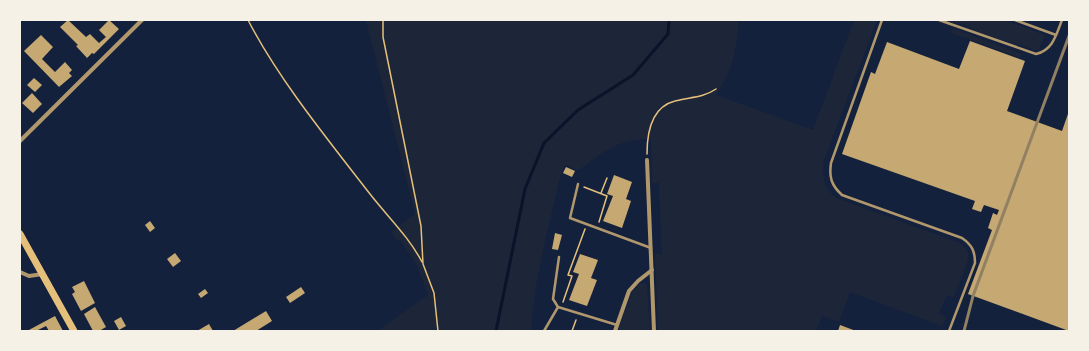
<svg xmlns="http://www.w3.org/2000/svg" width="1089" height="351" viewBox="0 0 1089 351" font-family="'Times New Roman',serif">
  <rect width="100%" height="100%" fill="#14213d"/>
  <g fill="#1d2539">
    <path d="M366,20H739C736,50 733,70 716,95L813,130L854,20H877L824,160C821,177 824,187 836,198L960,243C963,246 967,249 968,253C970,262 957,288 953,298L947,295L939,313L946,317L942,326L850,292L839,322L822,316L816,331H658L655,254H662L659,183H652L651,139C618,139 604,151 579,170L565,165L561,174C549,225 534,278 531,331H377L428,295L417,265L400,240L398,241L391,232L415,214Z"/>
    <path d="M945,20H1005L1045,35L1039,50H1035L978,32L963,24Z"/>
    <path d="M955,29L1022,54L1020,58L949,32Z"/>
    <path d="M645,283L647,286L650,331H618L632,292L639,284Z"/>
  </g>
  <g fill="none" stroke-linecap="round" stroke-linejoin="round">
    <path stroke="#0b132b" stroke-width="3" d="M496,331L525,189L544,143L578,110L633,75L668,34L669,20"/>
  </g>
  <g fill="#c6a872">
    <path d="M68,20L86,37L90,34L99,43L106,37L99,30L109,20L119,29L94,54L92,53L87,58L76,46L78,45L60,27Z"/>
    <path d="M41,35L53,47L42,59L55,72L65,62L72,70L69,73L72,76L59,87L24,51Z"/>
    <path d="M970,41L1025,61L1007,111L1062,131L1069,111V331L968,294L992,230L988,228L993,213L997,215L999,210L984,205L981,212L972,209L975,201L842,154L871,72L875,74L887,42L959,69Z"/>
    <path d="M34,78L42,85L35,92L27,85Z"/>
    <path d="M32,93L42,104L33,113L22,103Z"/>
    <path d="M566,167L575,171L572,177L563,173Z"/>
    <path d="M614,175L632,182L626,199L631,201L622,228L603,221L613,196L607,194Z"/>
    <path d="M150,221L155,228L150,232L145,225Z"/>
    <path d="M555,233L562,235L558,250L552,249Z"/>
    <path d="M175,253L181,261L173,267L167,259Z"/>
    <path d="M580,254L598,260L591,278L597,280L587,306L569,300L579,274L573,272Z"/>
    <path d="M84,281L95,303L81,311L72,294L75,292L72,287Z"/>
    <path d="M301,287L305,293L290,303L286,297Z"/>
    <path d="M205,289L208,293L201,298L198,294Z"/>
    <path d="M95,307L106,327L99,331H93L84,314Z"/>
    <path d="M266,311L272,321L256,331H233Z"/>
    <path d="M55,316L63,331H49L46,326L36,331H27Z"/>
    <path d="M121,317L126,326L119,330L114,321Z"/>
    <path d="M209,324L213,331H197Z"/>
    <path d="M840,325L856,331H838Z"/>
  </g>
  <g fill="none" stroke-linecap="round" stroke-linejoin="round">
    <g stroke="#e5c07b" stroke-width="1.5">
      <path d="M248,20C279,80 329,141 370,194C388,217 409,237 422,262"/>
      <path d="M383,20V37L421,226L423,264L434,293L438,331"/>
      <path d="M647,154C647,134 651,107 675,101C689,97 703,98 716,89"/>
      <path d="M584,187L607,196L599,222"/>
      <path d="M601,193L607,178"/>
      <path d="M563,302L572,276L568,275L585,229"/>
      <path d="M572,331L576,320"/>
    </g>
    <g stroke="#b1986c" stroke-width="2.5">
      <path d="M882,20L831,163C829,177 831,185 842,195L962,238C972,245 975,251 975,263L949,331"/>
      <path d="M939,20L1036,54C1053,50 1056,35 1062,20"/>
      <path d="M1015,20L1056,35"/>
      <path d="M578,184L570,218L651,248"/>
      <path d="M559,257L553,299L558,307L617,325"/>
      <path d="M544,331L558,307"/>
    </g>
    <g stroke="#b1986c" stroke-width="4">
      <path d="M20,141L142,20"/>
      <path d="M647,160L654,331"/>
      <path d="M20,272L29,276L43,274"/>
      <path d="M615,331L629,291L638,281L652,270"/>
    </g>
    <path stroke="#e5c07b" stroke-width="7" d="M20,234L74,331"/>
    <path stroke="#918062" stroke-width="3" d="M964,331L973,296L1069,36"/>
  </g>
  <rect width="1089" height="351" fill="none" stroke="#f6f1e7" stroke-width="42"/>
</svg>
